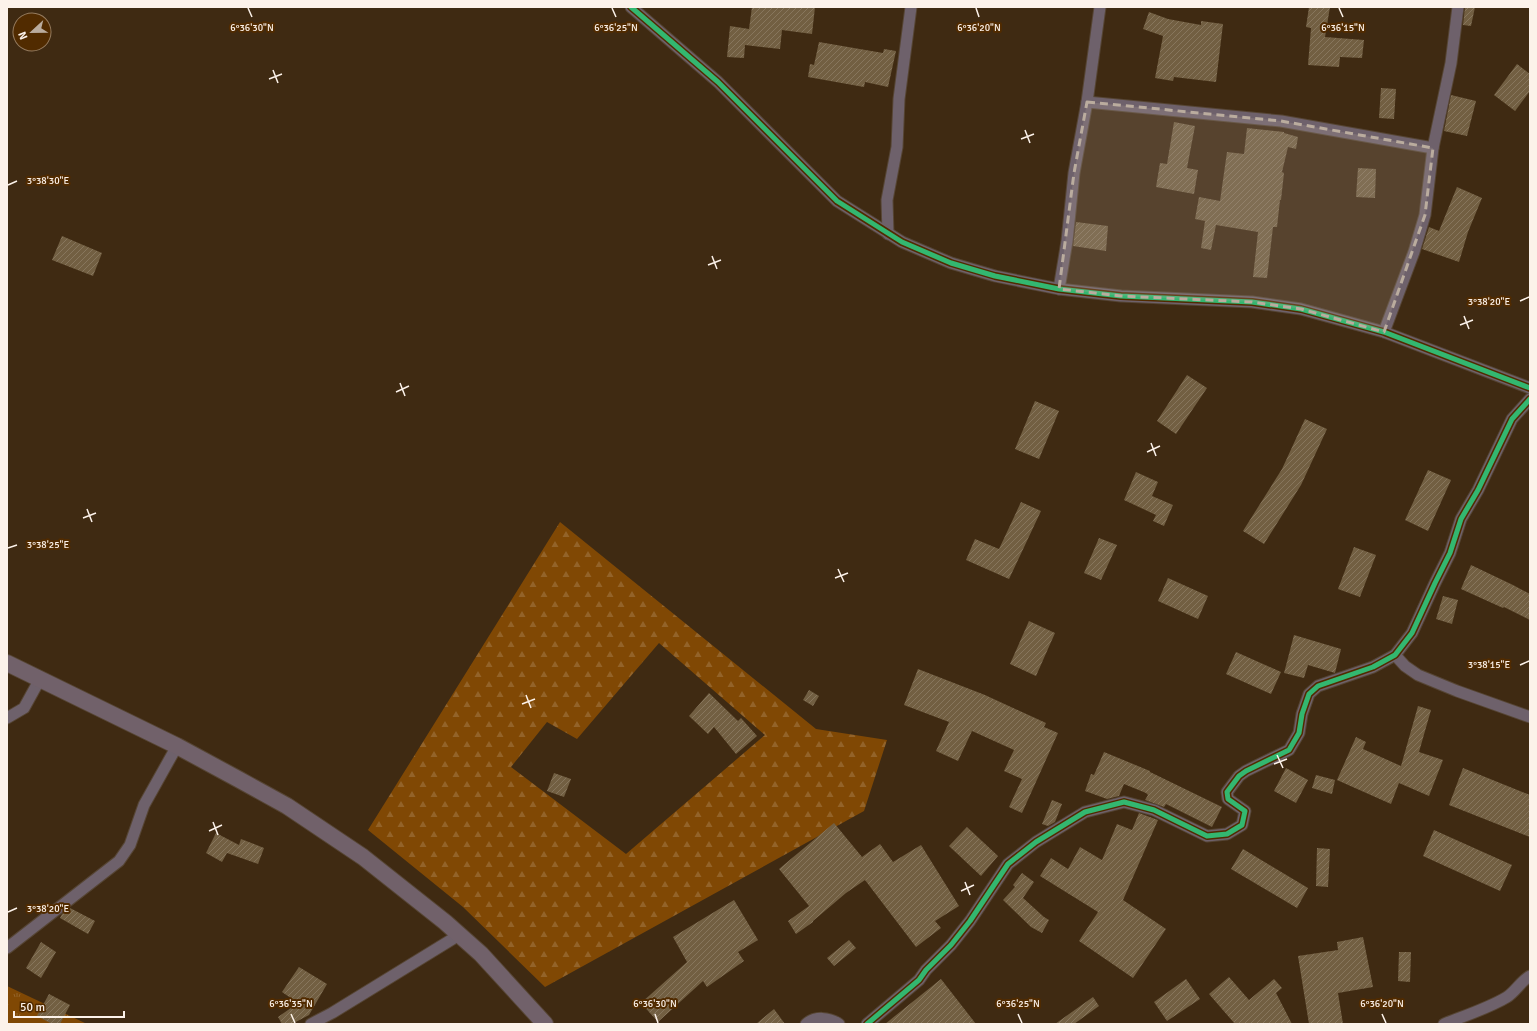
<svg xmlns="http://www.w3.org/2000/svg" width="1537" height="1031" viewBox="0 0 1537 1031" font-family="Signika,sans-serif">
  <defs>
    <pattern id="grass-tufts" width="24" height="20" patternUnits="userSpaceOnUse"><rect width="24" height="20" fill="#804804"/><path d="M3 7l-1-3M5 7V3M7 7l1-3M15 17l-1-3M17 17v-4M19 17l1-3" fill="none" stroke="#936329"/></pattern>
    <pattern id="forest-firs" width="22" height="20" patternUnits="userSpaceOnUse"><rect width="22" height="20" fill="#804804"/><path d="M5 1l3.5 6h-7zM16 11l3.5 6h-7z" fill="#936329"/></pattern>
    <pattern id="building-hatch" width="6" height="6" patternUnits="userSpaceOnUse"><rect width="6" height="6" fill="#725f42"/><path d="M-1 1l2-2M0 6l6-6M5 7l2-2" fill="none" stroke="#87765d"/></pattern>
  </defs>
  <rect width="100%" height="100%" fill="#3f2a12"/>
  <path fill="url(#grass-tufts)" d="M7,986L87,1024H7Z"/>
  <path fill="url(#forest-firs)" fill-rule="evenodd" d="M560,522L816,729L887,740L864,811L545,987L463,907L368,830ZM659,643L765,735L626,854L511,767L547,722L577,739Z"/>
  <g fill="url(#building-hatch)">
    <path d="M752,7H815L812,34L782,30L780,49L745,45L744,58L727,57L730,26L749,29Z"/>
    <path d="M1309,7H1330L1325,37L1364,40L1362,58L1340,57L1339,67L1308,65L1311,28L1306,27Z"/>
    <path d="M1465,7H1475L1471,26L1463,25Z"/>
    <path d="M1149,12L1168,19L1201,25V21L1223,24L1216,82L1174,77L1173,81L1155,78L1163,36L1143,29Z"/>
    <path d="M819,42L883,53L884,49L896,51L888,87L865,82L864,87L808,77L810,64L814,65Z"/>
    <path d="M1517,64L1530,74V91L1515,111L1494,95Z"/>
    <path d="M1381,88L1396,89L1394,119L1379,118Z"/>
    <path d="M1451,95L1476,101L1467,136L1444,131Z"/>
    <path d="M1174,122L1195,126L1187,168L1198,170L1194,194L1156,187L1160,163L1167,164Z"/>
    <path d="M1247,128L1284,132V133L1298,137L1296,149L1288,147L1282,172L1284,173L1281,200H1280L1277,227H1273L1267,278L1253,277L1258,232L1216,225L1211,250L1201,248L1205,221L1195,219L1199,197L1220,201L1227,152L1244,154Z"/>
    <path d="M1358,168L1376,169L1375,198L1356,197Z"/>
    <path d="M1457,187L1482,198L1468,232L1459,262L1422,249L1429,227L1439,231Z"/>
    <path d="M1076,222L1108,226L1106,251L1073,246Z"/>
    <path d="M62,236L102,253L93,276L52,260Z"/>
    <path d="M1187,375L1207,388L1176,434L1157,421Z"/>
    <path d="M1035,401L1059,411L1039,459L1015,449Z"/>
    <path d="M1305,419L1327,429L1301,485L1264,544L1243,531L1282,469Z"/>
    <path d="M1428,470L1451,480L1428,531L1405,520Z"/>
    <path d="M1136,472L1158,482L1152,496L1173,505L1164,526L1153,521L1156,515L1124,500Z"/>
    <path d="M1021,502L1041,511L1009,579L966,560L975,539L999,549Z"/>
    <path d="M1099,538L1117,545L1101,580L1084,573Z"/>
    <path d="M1354,547L1376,555L1360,597L1338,589Z"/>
    <path d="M1471,565L1513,585L1530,594V620L1504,607L1503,608L1461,589Z"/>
    <path d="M1168,578L1208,596L1198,619L1158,601Z"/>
    <path d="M1443,596L1458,600L1452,624L1436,619Z"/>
    <path d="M1029,621L1055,633L1036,676L1010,664Z"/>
    <path d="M1294,635L1341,649L1335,673L1308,665L1304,678L1284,673Z"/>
    <path d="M1236,652L1281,672L1271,694L1226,674Z"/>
    <path d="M918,669L985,695L1046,723L1044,727L1058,733L1022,813L1009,807L1022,779L1004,771L1014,750L972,731L958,761L936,751L949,722L904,705Z"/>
    <path d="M809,690L819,696L813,706L803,700Z"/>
    <path d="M709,693L738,721L741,718L757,736L736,754L714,727L708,734L689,716Z"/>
    <path d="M1418,706L1431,710L1419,752L1443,760L1429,796L1399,783L1391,804L1337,780L1356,737L1366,742L1363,749L1401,766Z"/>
    <path d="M1104,752L1150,771V772L1222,807L1212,827L1166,804L1164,807L1145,800L1148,795L1146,793L1124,784L1119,796L1107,799L1085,791L1091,774L1094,775Z"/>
    <path d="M1286,768L1308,780L1296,803L1274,791Z"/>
    <path d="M1463,768L1530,795V837L1449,805Z"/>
    <path d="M554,773L571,779L564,797L547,791Z"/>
    <path d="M1316,775L1335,780L1332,794L1312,788Z"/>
    <path d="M1052,800L1062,804L1055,822L1048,826L1042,824Z"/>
    <path d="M1139,813L1158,820L1123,900L1166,929L1133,978L1079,941L1098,912L1040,876L1051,858L1068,869L1080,847L1102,860L1117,824L1132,830Z"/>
    <path d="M834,823L862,857L880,844L893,862L921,845L959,906L935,921L941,928L916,947L865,880L846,893L813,921V922L796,934L788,921L809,906L779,869Z"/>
    <path d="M967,827L998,856L981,876L949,846Z"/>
    <path d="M1434,830L1512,865L1500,891L1423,856Z"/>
    <path d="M216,833L239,845L241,839L264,848L258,864L227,853L222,862L206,853Z"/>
    <path d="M1317,848L1330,849L1328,887L1316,886Z"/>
    <path d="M1243,849L1308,888L1297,908L1231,869Z"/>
    <path d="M1022,873L1034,882L1023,898L1044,917L1049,920L1042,933L1031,927L1003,900L1015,887L1013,885Z"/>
    <path d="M734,900L758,940L738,952L744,961L707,987L703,981L658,1022L641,1003L687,962L673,937Z"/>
    <path d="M70,908L95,921L88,934L60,918L62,914Z"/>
    <path d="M1363,937L1373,987L1338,993L1343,1024H1309L1298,956L1338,950L1337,942Z"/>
    <path d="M849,940L856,948L834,966L827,958Z"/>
    <path d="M41,942L56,952L41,978L26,968Z"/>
    <path d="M1399,952H1411L1410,982L1398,981Z"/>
    <path d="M299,967L327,984L309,1015L292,1024H282L278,1017L298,1003L282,992Z"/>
    <path d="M1229,977L1249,1000L1274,979L1282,988L1276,993L1292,1024H1235L1209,994Z"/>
    <path d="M941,979L976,1024H885Z"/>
    <path d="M1186,979L1200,999L1167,1021L1154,1002Z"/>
    <path d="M49,994L70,1005L60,1024H52L37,1016Z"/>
    <path d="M1093,997L1099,1006L1074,1024H1055Z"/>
    <path d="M774,1009L785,1024H756Z"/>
  </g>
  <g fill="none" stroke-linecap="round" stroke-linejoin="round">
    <defs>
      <g id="street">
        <path d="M631,7L718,82L837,201L902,242L951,263L995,276L1059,289L1121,296L1252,302L1301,309L1384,332L1530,388"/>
        <path d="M1087,102L1281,121L1433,148"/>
        <path d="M888,234L887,200L897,147L899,99L911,7"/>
        <path d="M1059,289L1067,241L1074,173L1087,102L1100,7"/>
        <path d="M1384,332L1414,252L1425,215L1433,148L1451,63L1458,7"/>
        <path d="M1395,655L1405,666L1418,675L1457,691L1530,717"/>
        <path d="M7,718L24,708L40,679"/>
        <path d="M7,948L119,861L130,845L144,805L177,746"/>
        <path d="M311,1024L332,1013L459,935"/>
        <path d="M806,1024C815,1016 829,1017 839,1024"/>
        <path d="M867,1024L919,980L926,970L951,945L970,921L1008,864L1036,842L1085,812L1124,802L1154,810L1207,836L1227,834L1242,825L1245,811L1228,799L1227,792L1239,776L1246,771L1289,750L1299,733L1302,714L1309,694L1318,686L1373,667L1395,655L1412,633L1435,583L1450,553L1461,519L1478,490L1512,419L1530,399"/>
        <path d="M1444,1024C1464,1016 1489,1008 1507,997C1516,991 1521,981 1530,976"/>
      </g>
      <path id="secondary" d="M7,663L177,746L238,779L287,806L363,857L445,922L481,954L545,1024"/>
    </defs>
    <use href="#street" stroke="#564534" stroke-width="13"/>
    <use href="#secondary" stroke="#564534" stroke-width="18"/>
    <use href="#street" stroke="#6e616b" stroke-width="11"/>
    <use href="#secondary" stroke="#71616a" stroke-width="16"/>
    <defs>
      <g id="cycleway">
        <path d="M631,7L718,82L837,201L902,242L951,263L995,276L1059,289L1121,296L1252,302L1301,309L1384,332L1530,388"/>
        <path d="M867,1024L919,980L926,970L951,945L970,921L1008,864L1036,842L1085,812L1124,802L1154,810L1207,836L1227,834L1242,825L1245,811L1228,799L1227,792L1239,776L1246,771L1289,750L1299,733L1302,714L1309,694L1318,686L1373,667L1395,655L1412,633L1435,583L1450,553L1461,519L1478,490L1512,419L1530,399"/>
      </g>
    </defs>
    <use href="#cycleway" stroke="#512b00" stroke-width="8"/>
    <use href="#cycleway" stroke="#33b770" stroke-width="5"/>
  </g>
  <path fill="#baac9e" fill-opacity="0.2" stroke="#baac9e" stroke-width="3" stroke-dasharray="8 5" stroke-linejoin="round" d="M1087,102L1281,121L1433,148L1425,215L1384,332L1301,309L1252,302L1121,296L1059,289L1074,173Z"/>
  <path fill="none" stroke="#fcf2ea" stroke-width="1.5" d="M248,8L252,17M612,8L616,17M976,8L979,17M1339,8L1343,17M273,70L278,83M269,79L282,74M1025,130L1030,143M1021,139L1034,134M8,185L17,181M712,256L717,269M708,265L721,260M1520,301L1529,297M1464,316L1469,329M1460,325L1473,320M400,383L405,396M396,392L409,386M1151,443L1156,456M1147,452L1160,446M87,509L92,522M83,518L96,513M8,548L17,545M838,569L844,582M835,578L848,573M1520,665L1529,661M526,695L531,708M522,704L535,699M1277,755L1283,768M1274,764L1287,759M213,822L218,835M209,831L222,825M965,882L970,895M961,891L974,885M8,912L17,908M291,1014L295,1023M655,1014L658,1023M1018,1014L1022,1023M1382,1014L1386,1023"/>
  <g font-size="10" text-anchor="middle" fill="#fcf2ea" stroke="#512b00" stroke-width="4" stroke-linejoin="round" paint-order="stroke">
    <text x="252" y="31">6°36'30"N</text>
    <text x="1343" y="31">6°36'15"N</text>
    <text x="616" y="31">6°36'25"N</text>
    <text x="979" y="31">6°36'20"N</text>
    <text x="48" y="184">3°38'30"E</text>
    <text x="1489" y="305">3°38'20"E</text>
    <text x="48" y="548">3°38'25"E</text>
    <text x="1489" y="668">3°38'15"E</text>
    <text x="48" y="912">3°38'20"E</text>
    <text x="291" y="1007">6°36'35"N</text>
    <text x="655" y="1007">6°36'30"N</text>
    <text x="1018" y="1007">6°36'25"N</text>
    <text x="1382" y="1007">6°36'20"N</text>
  </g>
  <rect width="1537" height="1031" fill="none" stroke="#fcf2ea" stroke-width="16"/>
  <g transform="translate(32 32) rotate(248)"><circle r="19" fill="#512b00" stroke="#957b5e"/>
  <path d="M0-3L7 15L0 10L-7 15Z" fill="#baac9e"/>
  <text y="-6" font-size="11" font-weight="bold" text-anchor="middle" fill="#fcf2ea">N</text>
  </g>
  <path d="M14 1011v6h110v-6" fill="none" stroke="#fcf2ea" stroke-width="2"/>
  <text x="20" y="1011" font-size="12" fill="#fcf2ea" stroke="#512b00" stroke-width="3" paint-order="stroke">50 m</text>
</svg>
